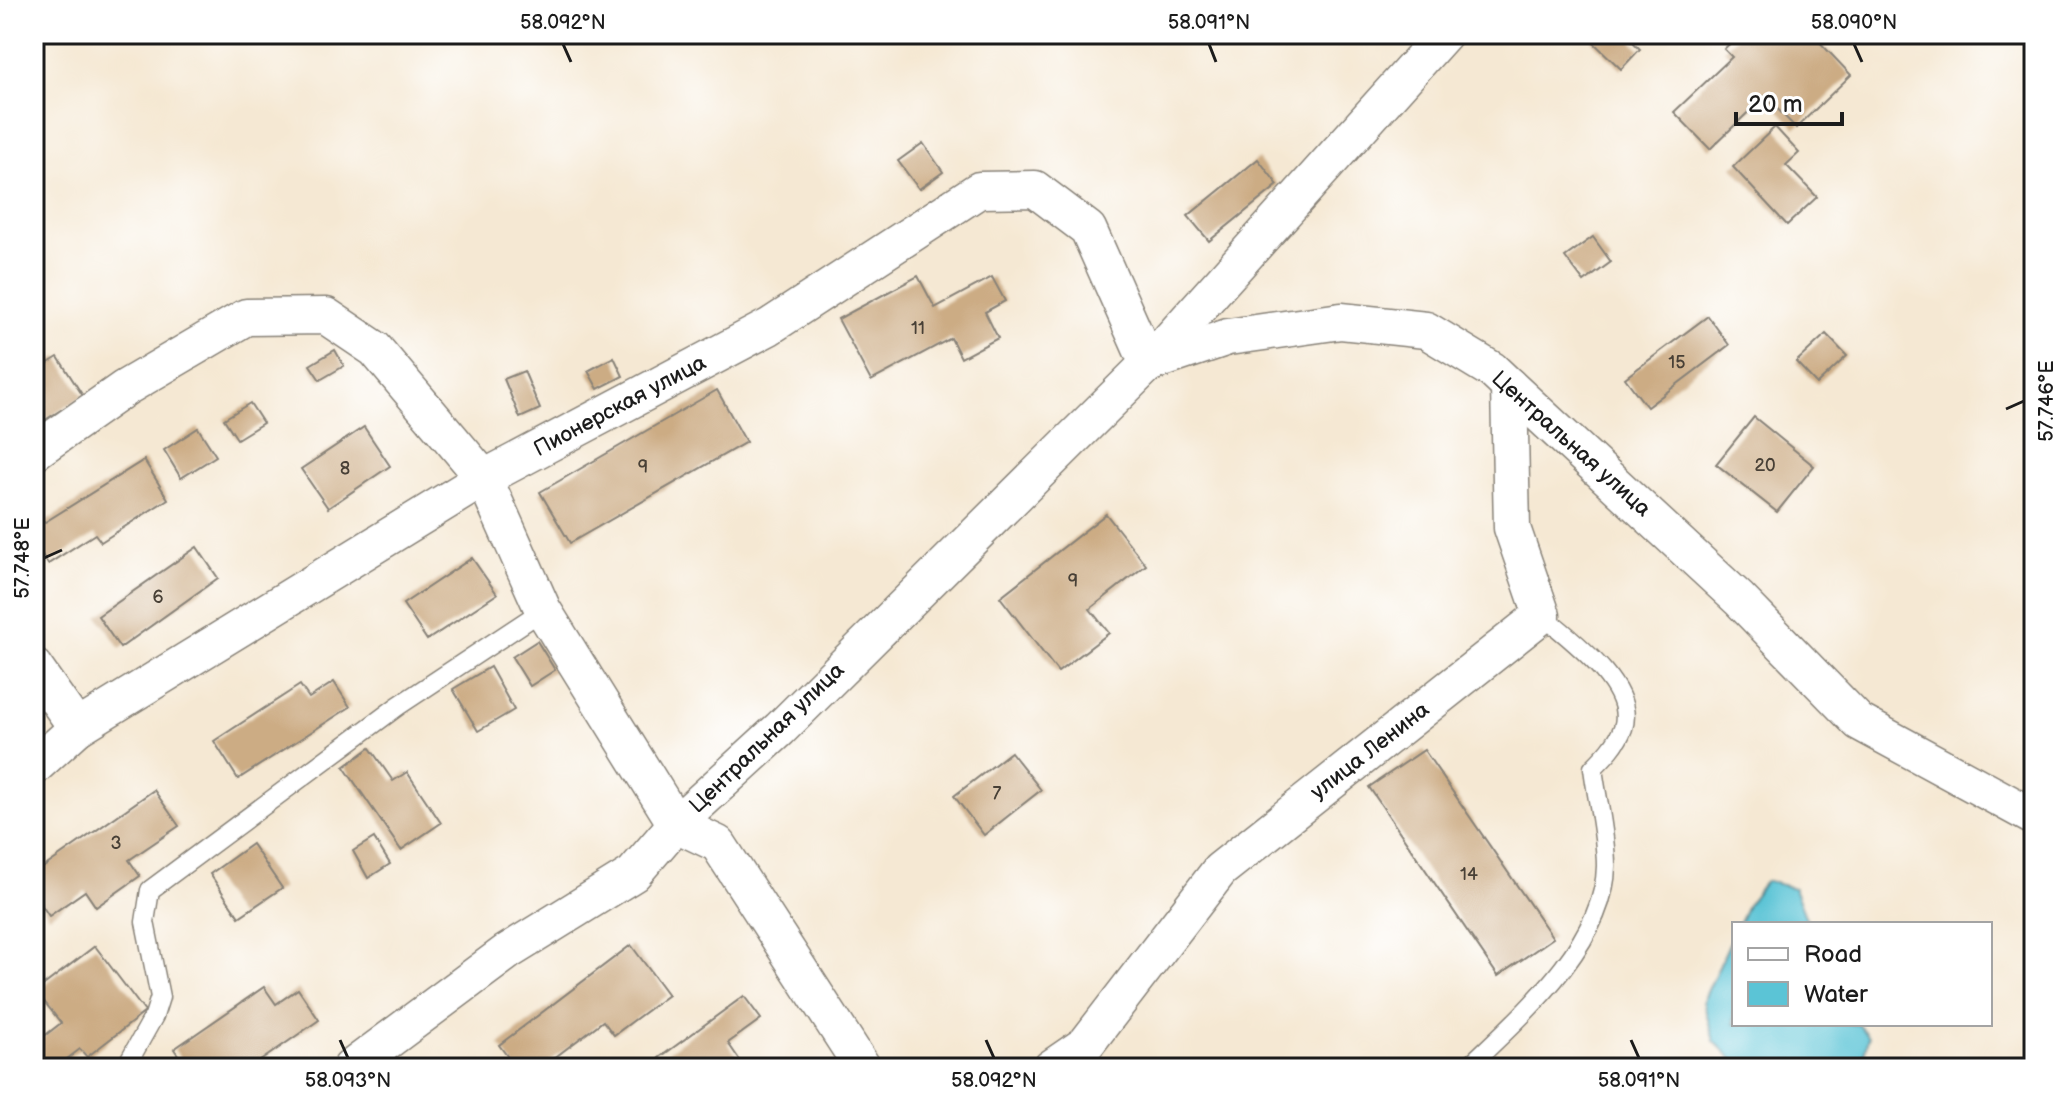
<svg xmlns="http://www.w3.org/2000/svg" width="2068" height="1102" viewBox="0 0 2068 1102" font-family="'Balsamiq Sans',sans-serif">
  <rect width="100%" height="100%" fill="#fff"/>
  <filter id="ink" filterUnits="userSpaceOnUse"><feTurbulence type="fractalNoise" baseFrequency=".0125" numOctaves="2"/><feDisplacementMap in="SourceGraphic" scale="16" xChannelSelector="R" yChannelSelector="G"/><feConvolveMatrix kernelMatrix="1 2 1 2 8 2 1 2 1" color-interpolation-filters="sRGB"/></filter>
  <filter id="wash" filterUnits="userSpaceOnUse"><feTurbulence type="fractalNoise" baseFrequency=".006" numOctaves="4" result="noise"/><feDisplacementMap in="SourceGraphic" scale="32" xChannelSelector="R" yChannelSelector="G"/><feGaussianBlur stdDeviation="1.8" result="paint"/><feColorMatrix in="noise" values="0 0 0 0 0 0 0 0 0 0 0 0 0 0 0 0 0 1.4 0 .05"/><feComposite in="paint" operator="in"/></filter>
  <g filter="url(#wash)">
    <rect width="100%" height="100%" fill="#f5e8d3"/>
    <g fill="#5bc4d6" stroke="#3c7079" stroke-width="2">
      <path d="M1766,881L1794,888L1808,924H1738L1747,905Z"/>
      <path d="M1734,933V1024H1858L1868,1037L1861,1068H1742L1714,1041L1703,1001Z"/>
    </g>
    <g id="blocks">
      <g fill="#ccac84">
        <path d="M1599,34H1625L1640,49L1621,69L1592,41Z"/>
        <path d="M1740,34H1812L1851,75L1796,128L1765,96L1710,149L1674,112L1732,57L1724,49Z"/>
        <path d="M1775,127L1799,153L1786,165L1817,197L1787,225L1733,167Z"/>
        <path d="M923,143L943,172L919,189L898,161Z"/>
        <path d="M1258,159L1278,185L1209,241L1188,216Z"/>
        <path d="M1593,237L1611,262L1584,282L1565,257Z"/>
        <path d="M918,276L935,308L992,277L1005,301L985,312L998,338L961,358L951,338L871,381L838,319Z"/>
        <path d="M1708,316L1729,345L1647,407L1625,378Z"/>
        <path d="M1826,334L1847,356L1817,384L1796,362Z"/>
        <path d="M335,350L344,366L320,380L310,365Z"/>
        <path d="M58,357L83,396L34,427V372Z"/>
        <path d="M614,357L623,376L598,389L588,371Z"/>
        <path d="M524,371L540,409L520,418L504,379Z"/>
        <path d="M717,390L746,442L570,543L540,492Z"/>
        <path d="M250,403L263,423L237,439L224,419Z"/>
        <path d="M1754,417L1814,466L1777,512L1716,464Z"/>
        <path d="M364,427L390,466L328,508L301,469Z"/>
        <path d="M198,428L216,456L181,478L164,450Z"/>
        <path d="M144,460L168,499L101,542L95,534L48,564L34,542V529Z"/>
        <path d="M1106,514L1146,565L1090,609L1109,633L1058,672L1000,597Z"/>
        <path d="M197,547L218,578L120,648L98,616Z"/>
        <path d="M472,558L497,594L427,640L403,604Z"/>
        <path d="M537,641L555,670L530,686L512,657Z"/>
        <path d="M490,667L514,710L478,731L453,689Z"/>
        <path d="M334,682L350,707L238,779L214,741L300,685L309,698Z"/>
        <path d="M370,748L393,781L407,772L441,823L401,850L344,767Z"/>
        <path d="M1424,750L1553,938L1498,976L1369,787Z"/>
        <path d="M1011,752L1041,790L984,835L954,796Z"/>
        <path d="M154,790L179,826L129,860L140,876L96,907L85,891L49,916L34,894V874Z"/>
        <path d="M374,838L390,864L368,878L353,851Z"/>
        <path d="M252,844L282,888L239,917L210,874Z"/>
        <path d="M631,945L668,995L614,1035L603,1021L541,1068H516L499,1045Z"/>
        <path d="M95,946L145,1012L87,1057L80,1049L55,1068H46L34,1052V1044L61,1023L36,991Z"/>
        <path d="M264,987L276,1004L298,989L319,1020L250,1068H175L183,1062L174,1049Z"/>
        <path d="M744,996L761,1019L728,1043L743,1065L739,1068H667L659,1058Z"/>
      </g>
    </g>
  </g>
  <g filter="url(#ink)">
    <use href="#blocks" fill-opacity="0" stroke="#888278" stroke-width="2"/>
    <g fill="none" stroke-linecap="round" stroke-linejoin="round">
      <defs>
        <g id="service">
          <path d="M125,1068L154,1016L160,997L145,922L150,890L398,706L543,610"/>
          <path d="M1467,1068C1519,1018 1605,944 1606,866C1606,834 1597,800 1593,768C1605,756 1617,744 1623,728C1637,687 1568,637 1542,615"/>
        </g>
        <g id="minor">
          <path d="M34,452L125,388L246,317L326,316L375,349L484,478L543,610L676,824L718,844L863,1068"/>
          <path d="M34,667L77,728"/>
          <path d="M34,767L77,728L484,478L769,327L979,190L1035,189L1088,229L1148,364L1228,337L1341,321L1426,330L1492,370L1509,386L1739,599L1859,722L2034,817"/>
          <path d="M351,1068L507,952L633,874L676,824L780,729L1148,364L1444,34"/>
          <path d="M1051,1068L1086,1044L1220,870L1542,615L1512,528L1509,386"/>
        </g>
      </defs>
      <use href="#service" stroke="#888278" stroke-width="21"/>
      <use href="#minor" stroke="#888278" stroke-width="39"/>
      <use href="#service" stroke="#fff" stroke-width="18"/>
      <use href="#minor" stroke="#fff" stroke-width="36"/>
    </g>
  </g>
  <path fill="none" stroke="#1c1c1c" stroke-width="3" d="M563,44L571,62M1209,44L1216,62M1854,44L1862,62M2006,409L2024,401M44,558L62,550M340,1040L348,1058M986,1040L994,1058M1631,1040L1639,1058"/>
  <g text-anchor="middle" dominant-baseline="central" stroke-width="7" stroke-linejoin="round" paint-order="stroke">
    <g font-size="18" fill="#484036">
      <text x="918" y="328">11</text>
      <text x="1677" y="362">15</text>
      <text x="1765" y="465">20</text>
      <text x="643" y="467">9</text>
      <text x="345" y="468">8</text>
      <text x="1073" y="581">9</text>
      <text x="158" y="597">6</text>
      <text x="997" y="793">7</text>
      <text x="116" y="843">3</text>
      <text x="1469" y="874">14</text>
    </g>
    <g font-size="22" fill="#1c1c1c" stroke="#fff">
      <text transform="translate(620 406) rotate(-28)">Пионерская улица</text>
      <text transform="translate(1571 444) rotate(42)">Центральная улица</text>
      <text transform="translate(767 738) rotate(-44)">Центральная улица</text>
      <text transform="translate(1370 751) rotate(-38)">улица Ленина</text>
    </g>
  </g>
  <rect width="2068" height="1102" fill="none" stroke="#fff" stroke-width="88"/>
  <rect x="1732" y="922" width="260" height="104" fill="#ffffff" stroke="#a4a4a4" stroke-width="2"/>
  <rect x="1748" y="948" width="40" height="12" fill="#ffffff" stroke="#a4a4a4" stroke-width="2"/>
  <text x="1804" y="962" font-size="24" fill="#1c1c1c">Road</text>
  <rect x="1748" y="982" width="40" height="24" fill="#5bc4d6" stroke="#a4a4a4" stroke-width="2"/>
  <text x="1804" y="1002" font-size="24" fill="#1c1c1c">Water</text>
  <path d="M1736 112v12h106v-12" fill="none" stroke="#1c1c1c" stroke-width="4"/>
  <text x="1748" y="112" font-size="24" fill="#1c1c1c" stroke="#ffffff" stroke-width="6" paint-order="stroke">20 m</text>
  <rect x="44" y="44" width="1980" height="1014" fill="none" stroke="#1c1c1c" stroke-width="3"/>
  <g font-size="20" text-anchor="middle" fill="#1c1c1c">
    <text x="563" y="29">58.092°N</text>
    <text x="1209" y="29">58.091°N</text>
    <text x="1854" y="29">58.090°N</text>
    <text transform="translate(2046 401) rotate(-90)" y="7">57.746°E</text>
    <text transform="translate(22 558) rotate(-90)" y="7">57.748°E</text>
    <text x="348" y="1087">58.093°N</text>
    <text x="994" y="1087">58.092°N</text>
    <text x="1639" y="1087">58.091°N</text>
  </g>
</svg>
